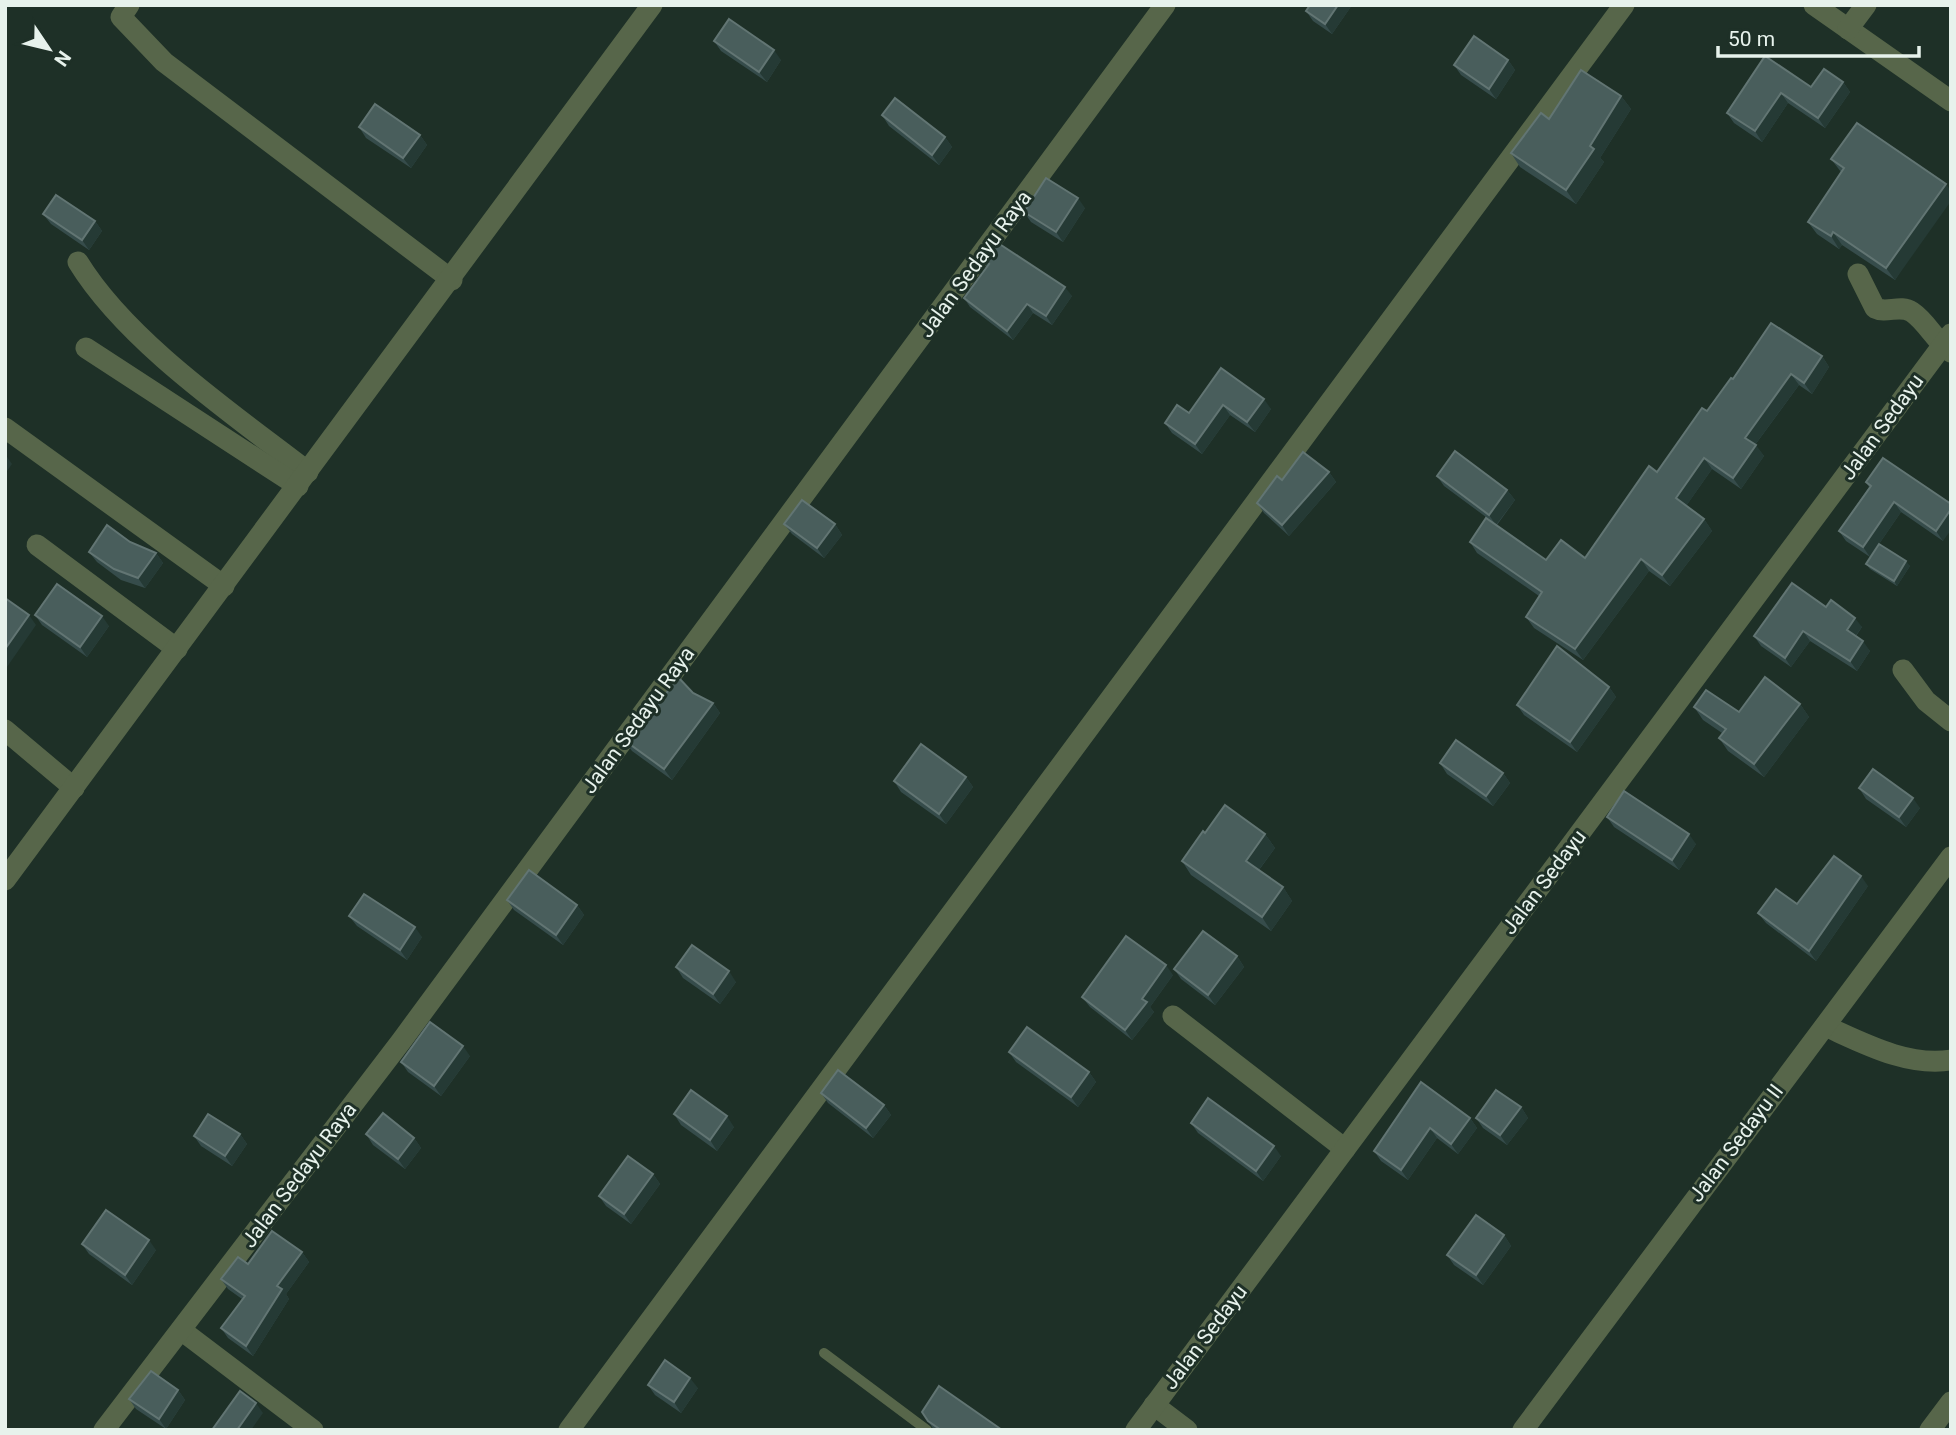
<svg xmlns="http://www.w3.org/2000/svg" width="1956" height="1435" viewBox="0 0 1956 1435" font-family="Roboto,sans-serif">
  <rect width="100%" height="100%" fill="#1e3027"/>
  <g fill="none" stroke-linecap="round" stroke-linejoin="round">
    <path stroke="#57664a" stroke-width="10" d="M824,1353L927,1430"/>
    <g stroke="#57664a" stroke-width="21">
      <path d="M129,5L121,17L164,62L452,280"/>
      <path d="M1814,5L1951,101"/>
      <path d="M1848,29L1866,5"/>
      <path d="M78,262C127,342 233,414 308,472"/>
      <path d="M1858,274L1875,308C1887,314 1900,304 1912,312C1927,322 1935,341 1951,352"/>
      <path d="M86,348L298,486"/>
      <path d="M5,428L224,586"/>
      <path d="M37,545L177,649"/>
      <path d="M1903,670L1926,701L1951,721"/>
      <path d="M5,730L74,788"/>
      <path d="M5,880L652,5"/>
      <path d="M1173,1016L1345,1149"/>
      <path d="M1825,1026C1863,1043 1907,1067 1951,1060"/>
      <path d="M181,1330L313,1430"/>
      <path d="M1154,1405L1187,1430"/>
      <path d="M104,1430L402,1040L1165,5"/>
      <path d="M569,1430L1624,5"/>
      <path d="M1136,1430L1951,334"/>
      <path d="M1523,1430L1951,857"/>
      <path d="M1930,1430L1951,1402"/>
    </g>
  </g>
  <g fill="#364c4b">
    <path d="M1352,5L1332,34L1313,21L1306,11Z"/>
    <path d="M714,41L781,60L767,82L721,51Z"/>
    <path d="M1765,56L1811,87L1843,82L1850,92L1825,128L1788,103L1762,142L1734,123L1727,113Z"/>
    <path d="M1508,60L1515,70L1496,99L1461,75L1454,65Z"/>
    <path d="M1621,96L1631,109L1600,158L1604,162L1576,204L1520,167L1511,153L1549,119Z"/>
    <path d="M882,115L945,137L952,147L939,165L889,126Z"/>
    <path d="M359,127L420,135L427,145L411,168L366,138Z"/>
    <path d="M1831,159L1951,191L1895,280L1842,245L1839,249L1817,234L1808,222L1841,172Z"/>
    <path d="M1085,208L1063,242L1031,222L1024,212Z"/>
    <path d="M43,214L95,221L102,231L89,250L51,224Z"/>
    <path d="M982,259L1072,296L1052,325L1033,313L1013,340L970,307L964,298L987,267Z"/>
    <path d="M1822,356L1829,367L1812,394L1799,385L1755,445L1764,456L1741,489L1712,469L1686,506L1704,519L1712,531L1670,586L1649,571L1583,660L1534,628L1526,617L1539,596L1477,553L1470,542L1490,520L1444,486L1437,476L1507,490L1515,500L1497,525L1546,560L1585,558L1707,411Z"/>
    <path d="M1221,368L1271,409L1255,432L1230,415L1202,454L1172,433L1165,423L1189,413Z"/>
    <path d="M1329,472L1336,482L1289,536L1264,513L1257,503L1282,480Z"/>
    <path d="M1866,482L1951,504L1943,541L1901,512L1879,544L1910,566L1897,586L1870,569L1866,564L1870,557L1846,541L1839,531L1869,487Z"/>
    <path d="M784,524H835L842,535L824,558L792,534Z"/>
    <path d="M130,542L156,553L163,563L145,588L121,580L97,562L89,552Z"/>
    <path d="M1826,607L1862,627L1856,636L1870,651L1857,671L1810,641L1791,667L1761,646L1754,636Z"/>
    <path d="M35,615L109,626L87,657L42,625Z"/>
    <path d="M1609,687L1616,697L1577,752L1524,715L1517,705Z"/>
    <path d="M693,693L713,703L720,713L672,780L632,751L624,740L651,714Z"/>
    <path d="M1800,704L1809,717L1764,777L1728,751L1719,738L1722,733L1703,720L1694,707L1739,712Z"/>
    <path d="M1440,763L1503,773L1510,783L1493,806L1447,774Z"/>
    <path d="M966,777L973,787L946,824L901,792L894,781Z"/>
    <path d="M1859,788L1920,808L1906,827L1866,799Z"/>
    <path d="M1607,817L1696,844L1679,870L1614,827Z"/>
    <path d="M1205,833L1265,834L1275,848L1259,870L1283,887L1292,901L1271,931L1191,875L1182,861Z"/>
    <path d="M1868,886L1816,961L1766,923L1758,913L1797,904Z"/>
    <path d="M507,900L577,905L584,915L563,945L514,910Z"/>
    <path d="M349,916L422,937L407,960L357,926Z"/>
    <path d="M1237,956L1244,967L1215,1005L1181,979L1174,969Z"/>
    <path d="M676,967L736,982L720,1004L683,978Z"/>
    <path d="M1173,975L1150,1007L1154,1012L1132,1040L1090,1007L1082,997Z"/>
    <path d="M1009,1052L1089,1072L1096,1082L1078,1107L1016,1062Z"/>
    <path d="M470,1056L441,1096L408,1072L401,1062Z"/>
    <path d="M1421,1082L1470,1118L1477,1128L1458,1154L1437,1138L1408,1180L1381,1161L1374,1151Z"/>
    <path d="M821,1093L884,1105L891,1115L873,1138L828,1103Z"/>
    <path d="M1521,1107L1528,1118L1507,1145L1483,1128L1476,1118Z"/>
    <path d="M674,1114L734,1127L717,1151L681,1125Z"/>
    <path d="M1191,1123L1281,1156L1263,1181L1198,1133Z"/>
    <path d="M240,1134L247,1144L232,1166L201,1146L194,1136Z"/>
    <path d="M366,1134L414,1138L421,1148L405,1169L373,1145Z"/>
    <path d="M653,1174L660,1184L631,1224L606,1206L599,1196Z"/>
    <path d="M1504,1235L1511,1246L1483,1285L1454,1265L1447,1255Z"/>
    <path d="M82,1244L156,1250L132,1285L89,1254Z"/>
    <path d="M302,1252L309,1262L286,1294L289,1299L253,1356L228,1338L221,1328L242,1299L228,1289L221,1279L248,1264Z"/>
    <path d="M648,1385L698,1388L681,1413L655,1395Z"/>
    <path d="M178,1390L185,1400L166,1429L136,1409L129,1399Z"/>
    <path d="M928,1421L1002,1430H934Z"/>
  </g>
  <g fill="#253a35">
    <path d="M1338,5H1352L1332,34L1325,24Z"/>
    <path d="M774,50L781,60L767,82L759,72Z"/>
    <path d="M1508,60L1515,70L1496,99L1489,89Z"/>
    <path d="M1843,82L1850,92L1825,128L1818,118Z"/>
    <path d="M1781,93L1788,103L1762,142L1755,131Z"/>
    <path d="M1621,96L1631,109L1600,158L1604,162L1576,204L1566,190L1590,146Z"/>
    <path d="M420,135L427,145L411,168L403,158Z"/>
    <path d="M945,137L952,147L939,165L932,155Z"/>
    <path d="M1946,184L1951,191V201L1895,280L1886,268Z"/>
    <path d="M1078,198L1085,208L1063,242L1056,232Z"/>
    <path d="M95,221L102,231L89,250L82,240Z"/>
    <path d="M1833,232L1842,245L1839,249L1831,236Z"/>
    <path d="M1065,287L1072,296L1052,325L1046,316Z"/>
    <path d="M1027,304L1033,313L1013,340L1007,331Z"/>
    <path d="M1822,356L1829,367L1812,394L1804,383Z"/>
    <path d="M1791,374L1799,385L1752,449L1745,438Z"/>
    <path d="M1264,399L1271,409L1255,432L1247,422Z"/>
    <path d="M1223,405L1230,415L1202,454L1195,444Z"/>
    <path d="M1756,445L1764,456L1741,489L1733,478Z"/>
    <path d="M5,454L12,464L5,474Z"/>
    <path d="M1704,458L1712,469L1684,509L1676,498Z"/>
    <path d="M1329,472L1336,482L1289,536L1282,525Z"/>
    <path d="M1507,490L1515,500L1496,525L1489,515Z"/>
    <path d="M1894,502L1901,512L1870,557L1863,547Z"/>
    <path d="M1951,509V530L1943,541L1936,531Z"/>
    <path d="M1704,519L1712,531L1670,586L1662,575Z"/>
    <path d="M835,524L842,535L824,558L817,548Z"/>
    <path d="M156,553L163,563L145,588L138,578Z"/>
    <path d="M1641,559L1649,571L1583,660L1575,649Z"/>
    <path d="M1906,561L1910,566L1897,586L1894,581Z"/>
    <path d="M29,615L36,625L7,667L5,665V649Z"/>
    <path d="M102,616L109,626L87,657L80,647Z"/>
    <path d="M1855,618L1862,627L1853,639L1847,630Z"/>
    <path d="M1803,631L1810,641L1791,667L1785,658Z"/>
    <path d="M1863,641L1870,651L1857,671L1850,661Z"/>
    <path d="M1609,687L1616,697L1577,752L1570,742Z"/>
    <path d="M713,703L720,713L672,780L664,769Z"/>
    <path d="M1800,704L1809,717L1764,777L1754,764Z"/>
    <path d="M1503,773L1510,783L1493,806L1486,796Z"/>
    <path d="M966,777L973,787L946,824L939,814Z"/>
    <path d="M1913,798L1920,808L1906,827L1899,817Z"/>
    <path d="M1265,834L1275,848L1255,875L1246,861Z"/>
    <path d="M1689,834L1696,844L1679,870L1672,860Z"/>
    <path d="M1861,876L1868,886L1816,961L1809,951Z"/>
    <path d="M1283,887L1292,901L1271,931L1262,917Z"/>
    <path d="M577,905L584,915L563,945L556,935Z"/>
    <path d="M415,927L422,937L407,960L400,950Z"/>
    <path d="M1237,956L1244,967L1215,1005L1208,995Z"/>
    <path d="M1166,965L1173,975L1150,1007L1154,1012L1132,1040L1125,1030L1142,999Z"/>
    <path d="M729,971L736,982L720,1004L713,994Z"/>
    <path d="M463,1046L470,1056L441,1096L434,1086Z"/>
    <path d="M1089,1072L1096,1082L1078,1107L1071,1097Z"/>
    <path d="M884,1105L891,1115L873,1138L866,1128Z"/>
    <path d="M1521,1107L1528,1118L1507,1145L1500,1135Z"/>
    <path d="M727,1116L734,1127L717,1151L710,1140Z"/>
    <path d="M1470,1118L1477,1128L1458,1154L1451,1144Z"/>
    <path d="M1430,1128L1437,1138L1408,1180L1401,1170Z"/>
    <path d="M240,1134L247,1144L232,1166L225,1156Z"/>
    <path d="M414,1138L421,1148L405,1169L398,1159Z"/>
    <path d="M1274,1146L1281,1156L1263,1181L1256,1171Z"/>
    <path d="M653,1174L660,1184L631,1224L624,1214Z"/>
    <path d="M1504,1235L1511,1246L1483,1285L1476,1275Z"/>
    <path d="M149,1240L156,1250L132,1285L125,1275Z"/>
    <path d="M302,1252L309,1262L286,1294L289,1299L253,1356L246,1346L277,1286Z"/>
    <path d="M690,1378L698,1388L681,1413L674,1402Z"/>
    <path d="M178,1390L185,1400L166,1429L159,1419Z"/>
    <path d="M256,1403L263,1413L251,1430H237Z"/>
  </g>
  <g fill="#495e5c" stroke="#627573" stroke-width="2">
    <path d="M1310,5H1338L1325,24L1306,11Z"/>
    <path d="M729,19L774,50L759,72L714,41Z"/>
    <path d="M1474,36L1508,60L1489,89L1454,65Z"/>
    <path d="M1765,56L1811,87L1824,69L1843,82L1818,118L1781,93L1755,131L1727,113Z"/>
    <path d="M1581,70L1621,96L1590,146L1594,149L1566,190L1511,153L1541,113L1549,119Z"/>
    <path d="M895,98L945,137L932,155L882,115Z"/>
    <path d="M375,104L420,135L403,158L359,127Z"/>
    <path d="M1857,123L1946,184L1886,268L1833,232L1831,236L1808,222L1844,168L1831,159Z"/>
    <path d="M1046,178L1078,198L1056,232L1024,212Z"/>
    <path d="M56,195L95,221L82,240L43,214Z"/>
    <path d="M995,241L1065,287L1046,316L1027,304L1007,331L964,298L989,264L982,259Z"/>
    <path d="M1771,323L1822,356L1804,383L1791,374L1745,438L1756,445L1733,478L1704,458L1676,498L1704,519L1662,575L1641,559L1575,649L1526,617L1542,592L1470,542L1486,518L1546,560L1561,540L1585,558L1649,466L1657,472L1702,408L1707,411L1731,378L1733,379Z"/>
    <path d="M1221,368L1264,399L1247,422L1223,405L1195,444L1165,423L1177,405L1189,413Z"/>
    <path d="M1455,451L1507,490L1489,515L1437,476Z"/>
    <path d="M1303,452L1329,472L1282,525L1257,503L1277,476L1282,480Z"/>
    <path d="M1883,458L1951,504V509L1936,531L1894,502L1863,547L1839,531L1871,486L1866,482Z"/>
    <path d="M802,500L835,524L817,548L784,524Z"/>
    <path d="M107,525L130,542L156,553L138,578L114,569L89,552Z"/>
    <path d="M1879,544L1906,561L1894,581L1866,564Z"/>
    <path d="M1792,583L1826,607L1831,600L1855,618L1847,630L1863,641L1850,661L1803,631L1785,658L1754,636Z"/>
    <path d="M57,584L102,616L80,647L35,615Z"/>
    <path d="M5,598L29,615L5,649Z"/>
    <path d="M1557,646L1609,687L1570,742L1517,705Z"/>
    <path d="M678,677L693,693L713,703L664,769L624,740L647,711L651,714Z"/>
    <path d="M1765,677L1800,704L1754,764L1719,738L1726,729L1694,707L1706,690L1739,712Z"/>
    <path d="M1456,740L1503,773L1486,796L1440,763Z"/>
    <path d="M921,744L966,777L939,814L894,781Z"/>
    <path d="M1873,769L1913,798L1899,817L1859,788Z"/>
    <path d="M1624,791L1689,834L1672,860L1607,817Z"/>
    <path d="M1225,805L1265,834L1246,861L1283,887L1262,917L1182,861L1203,831L1205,833Z"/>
    <path d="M1834,856L1861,876L1809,951L1758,913L1776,889L1797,904Z"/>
    <path d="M529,870L577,905L556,935L507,900Z"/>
    <path d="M364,894L415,927L400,950L349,916Z"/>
    <path d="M1203,931L1237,956L1208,995L1174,969Z"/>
    <path d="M1126,936L1166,965L1142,999L1147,1002L1125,1030L1082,997Z"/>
    <path d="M692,945L729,971L713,994L676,967Z"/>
    <path d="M430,1022L463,1046L434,1086L401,1062Z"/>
    <path d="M1027,1027L1089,1072L1071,1097L1009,1052Z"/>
    <path d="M838,1070L884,1105L866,1128L821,1093Z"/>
    <path d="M1421,1082L1470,1118L1451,1144L1430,1128L1401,1170L1374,1151Z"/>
    <path d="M691,1090L727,1116L710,1140L674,1114Z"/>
    <path d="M1496,1090L1521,1107L1500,1135L1476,1118Z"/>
    <path d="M1208,1098L1274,1146L1256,1171L1191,1123Z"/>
    <path d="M383,1113L414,1138L398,1159L366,1134Z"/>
    <path d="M208,1114L240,1134L225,1156L194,1136Z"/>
    <path d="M628,1156L653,1174L624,1214L599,1196Z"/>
    <path d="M106,1210L149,1240L125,1275L82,1244Z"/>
    <path d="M1476,1215L1504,1235L1476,1275L1447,1255Z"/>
    <path d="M272,1231L302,1252L277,1286L282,1289L246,1346L221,1328L245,1296L221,1279L238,1257L248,1264Z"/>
    <path d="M665,1360L690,1378L674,1402L648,1385Z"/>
    <path d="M151,1371L178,1390L159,1419L129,1399Z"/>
    <path d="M939,1386L1002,1430H941L928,1421L922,1412Z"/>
    <path d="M240,1391L256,1403L237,1430H212Z"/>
  </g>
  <g text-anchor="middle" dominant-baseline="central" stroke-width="6" stroke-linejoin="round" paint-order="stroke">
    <g font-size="21" fill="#e7f2ec" stroke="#1e3027">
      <text transform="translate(975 264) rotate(-54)">Jalan Sedayu Raya</text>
      <text transform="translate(1882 427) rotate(-54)">Jalan Sedayu</text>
      <text transform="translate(638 720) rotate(-54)">Jalan Sedayu Raya</text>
      <text transform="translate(1544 882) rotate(-53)">Jalan Sedayu</text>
      <text transform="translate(1736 1143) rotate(-53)">Jalan Sedayu II</text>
      <text transform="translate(299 1175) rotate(-53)">Jalan Sedayu Raya</text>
      <text transform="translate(1205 1337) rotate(-53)">Jalan Sedayu</text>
    </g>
  </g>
  <rect width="1956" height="1435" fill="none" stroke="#e7f2ec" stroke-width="14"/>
  <g transform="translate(49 49) rotate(125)" stroke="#1e3027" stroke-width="5" paint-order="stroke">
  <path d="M0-5L12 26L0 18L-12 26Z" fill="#e7f2ec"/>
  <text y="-10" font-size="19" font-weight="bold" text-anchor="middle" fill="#e7f2ec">N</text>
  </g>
  <path d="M1718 46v10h201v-10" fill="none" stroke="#e7f2ec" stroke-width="3.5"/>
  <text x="1728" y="46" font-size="21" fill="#e7f2ec" stroke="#1e3027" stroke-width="5" paint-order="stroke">50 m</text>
</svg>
